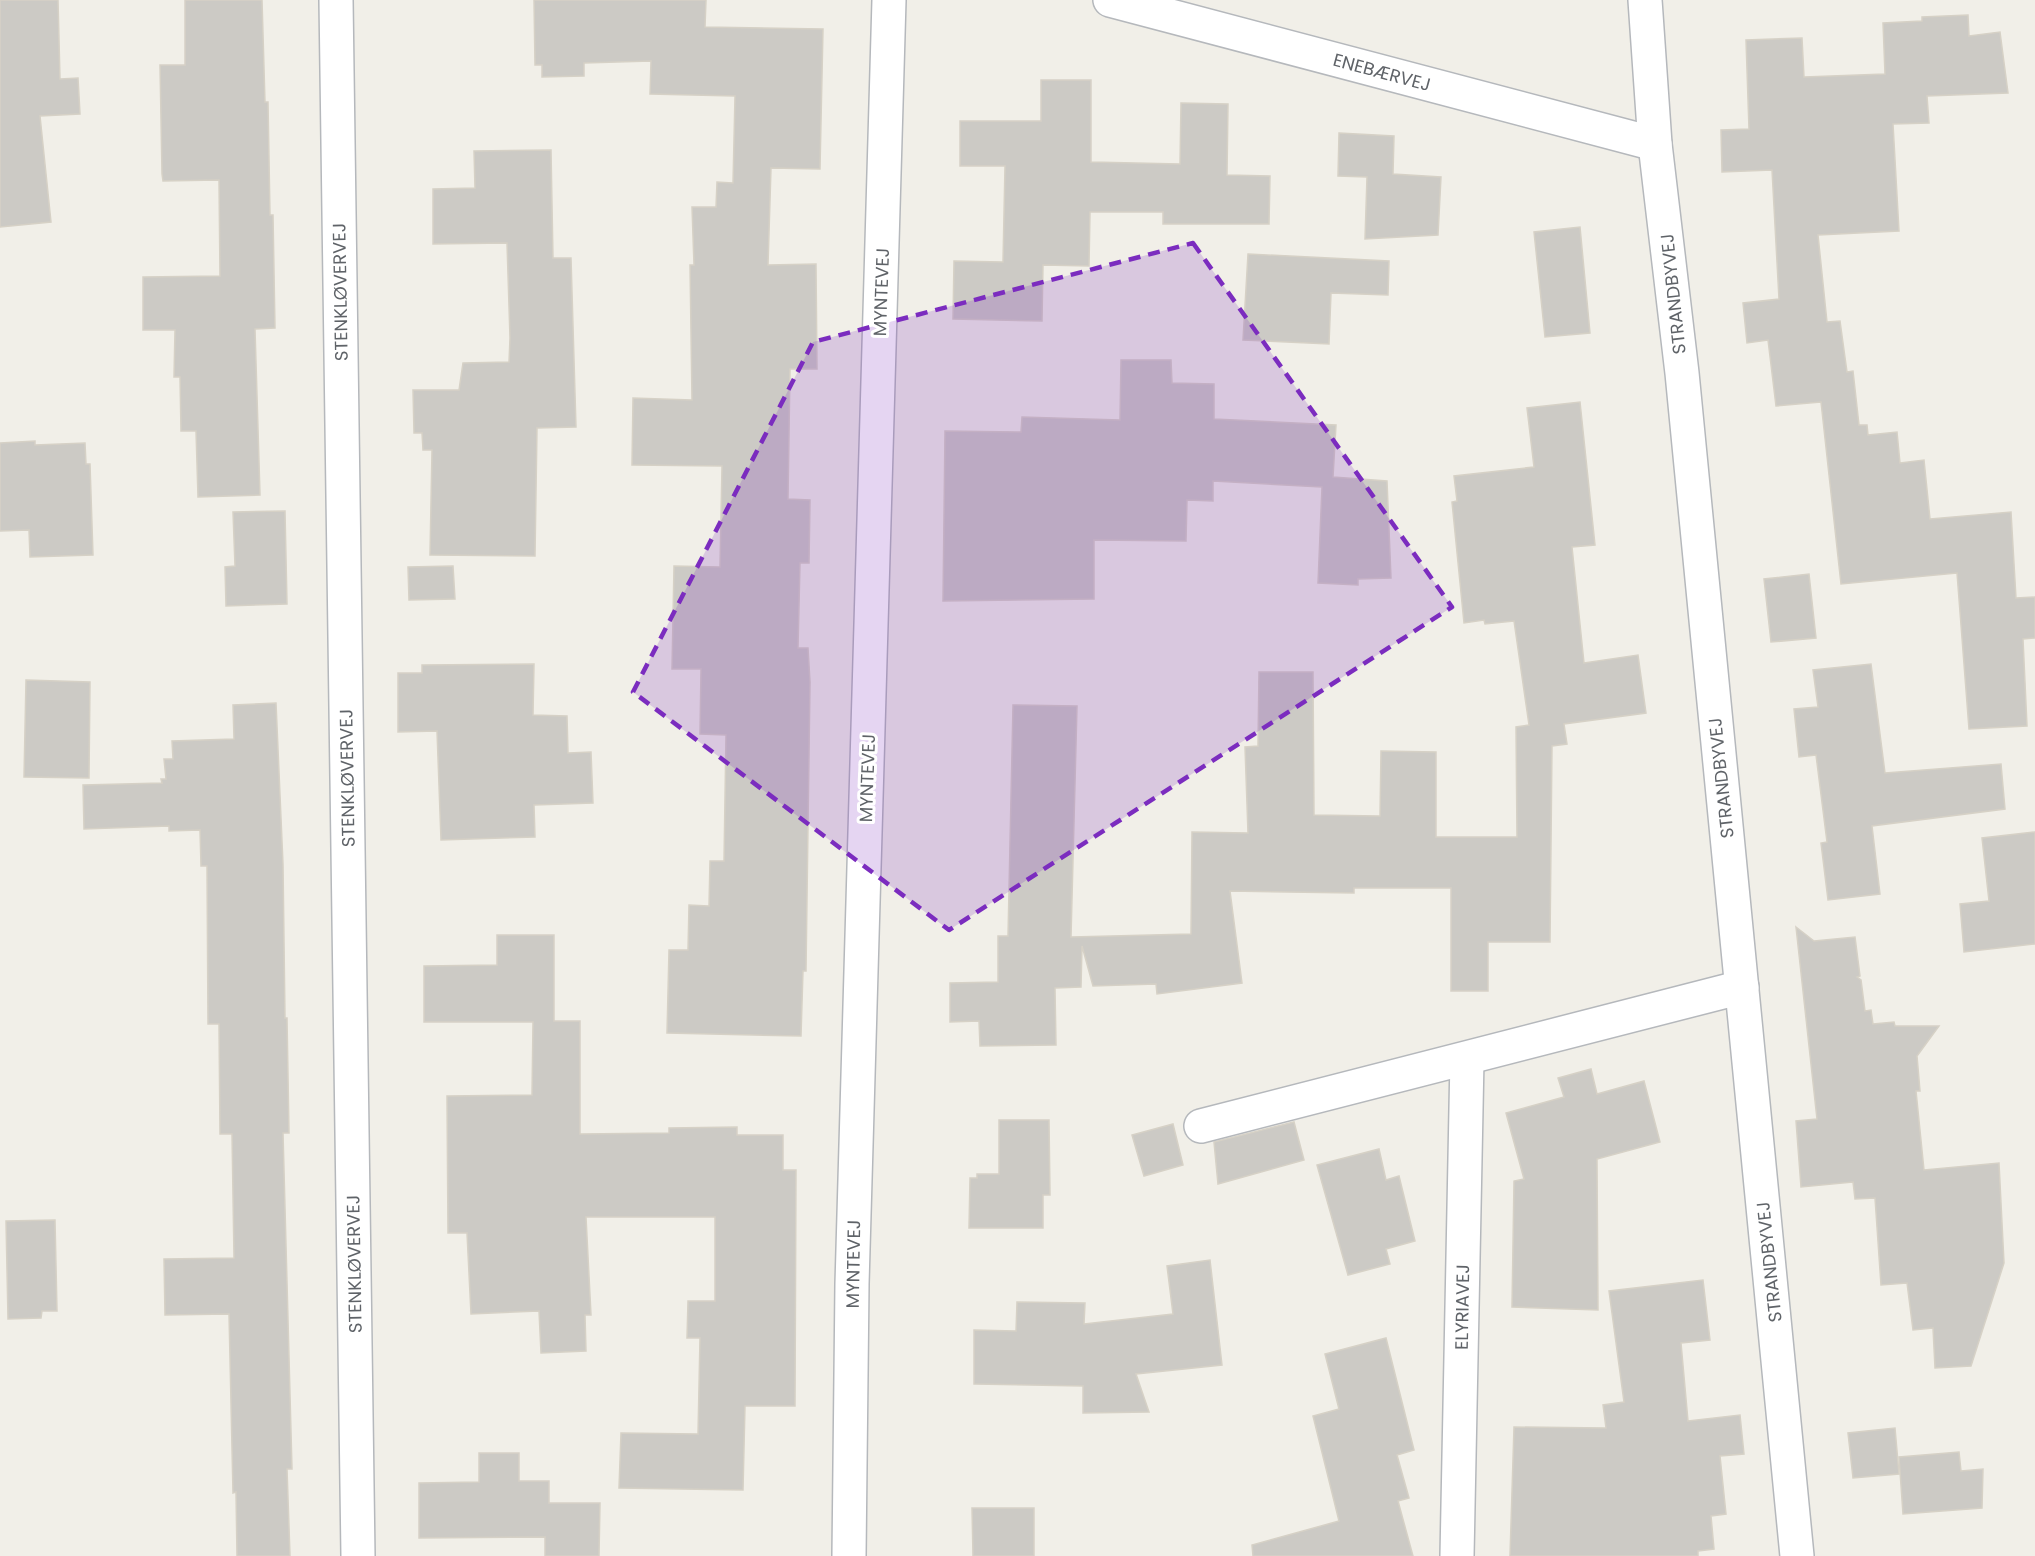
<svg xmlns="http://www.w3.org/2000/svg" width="2035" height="1556" viewBox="0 0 2035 1556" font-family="Poppins,sans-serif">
  <rect width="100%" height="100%" fill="#f1efe8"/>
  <g fill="#cccac5" stroke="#d6d1c6" stroke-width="1.5">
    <path d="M0,0H58L60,79L78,78L80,114L40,116L51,222L0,227Z"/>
    <path d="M185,0H262L265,102H268L270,215H273L275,328L255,329L260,495L198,497L196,431H181L180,377H174L175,330H143V277L220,276L219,180L163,181L162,174L160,65H185Z"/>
    <path d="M534,0H706L705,27L823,29L820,169L771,168L768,265L816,264L817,369H790L788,499L810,500L809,563H800L798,648H808L810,682L806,971H803L801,1036L667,1033L669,950H688L689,905L709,906L710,861H724L726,735L700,734L701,669H672L674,566L720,567L722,466L632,465L633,398L692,400L690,265H694L692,207H716L717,182L733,183L735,96L650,94L651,61L584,63V76L542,77V65H535Z"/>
    <path d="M1968,15L1969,36L2000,32L2008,93L1927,96L1929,123L1893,124L1899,231L1818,235L1827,322L1840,321L1847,372L1853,371L1859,425H1867L1868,435L1897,432L1900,463L1924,460L1930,519L2011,512L2016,598L2035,597V638L2023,639L2027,726L1969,729L1957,573L1841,584L1821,402L1776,406L1768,340L1747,343L1743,303L1779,299L1772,170L1722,172L1721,130L1749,129L1746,40L1802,38L1804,77L1885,74L1883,23L1922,21V17Z"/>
    <path d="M1041,80H1091V162L1180,164L1181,103L1228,104L1227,175L1270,176L1269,224H1163V212H1090L1089,266L1043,265L1042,321L953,319L954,261L1003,262L1005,166H960V121H1041Z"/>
    <path d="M1339,133L1394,136L1393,174L1441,177L1438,235L1365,239L1367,177L1338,176Z"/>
    <path d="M551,150L553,258H571L576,427L537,428L535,556L430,555L432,450H423L422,433H414L413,390H459L463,363L509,362L510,338L507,243L433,244V189L475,188L474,151Z"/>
    <path d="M1580,227L1590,333L1545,337L1534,232Z"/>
    <path d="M1248,254L1389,261L1388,295L1331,293L1329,344L1243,340Z"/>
    <path d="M1121,360H1171L1172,383L1214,384V419L1336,425L1333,477L1387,481L1391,578L1358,579V585L1318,583L1322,487L1213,481V501L1187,500L1186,541L1094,540V599L943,601L945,431L1021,432L1022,417L1120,420Z"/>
    <path d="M1580,402L1595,545L1572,547L1584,663L1638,655L1646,713L1564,724L1567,744L1552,746L1550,942H1488V991H1451V888H1354V893L1230,891L1242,983L1157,994L1156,984L1093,986L1082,946L1081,987L1055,988L1056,1045L980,1046L979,1021L950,1022V983L998,982V936H1008L1013,705L1077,706L1071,937L1191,934L1192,832L1248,833L1245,747L1258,746L1259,672H1313L1314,815L1380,816L1381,751L1436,752V837H1517L1516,727L1529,725L1514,621L1485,624L1484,620L1464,623L1452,502L1457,501L1454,476L1534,467L1527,408Z"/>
    <path d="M35,441V445L85,443L86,464H90L93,555L30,557L29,530L0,531V443Z"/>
    <path d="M285,511L287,604L226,606L225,567L235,566L233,512Z"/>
    <path d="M453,566L455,599L409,600L408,567Z"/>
    <path d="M1809,574L1816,638L1771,642L1764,579Z"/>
    <path d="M534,664L533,715L567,716L568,753L591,752L593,803L534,805L535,837L441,840L437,731L398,732V673H422V665Z"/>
    <path d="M1871,664L1885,773L2001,764L2005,809L1872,826L1880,894L1828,900L1821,843L1827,842L1816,755L1799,757L1794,709L1818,707L1813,670Z"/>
    <path d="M26,680L90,682L89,778L24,777Z"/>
    <path d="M276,703L283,864L285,1018H287L289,1133H283L292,1469H287L290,1556H237L236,1492L233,1493L229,1314L165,1315L164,1259L234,1258L232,1134H220L219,1024H208L207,866H201L200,830L169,831V826L84,829L83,785L162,783L161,779H166L164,759H173L172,741L234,739L233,705Z"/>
    <path d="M2035,832V944L1964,952L1960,904L1989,901L1982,838Z"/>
    <path d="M1796,927L1814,941L1855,937L1860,976L1857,977L1861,980L1865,1011L1871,1010L1873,1024L1894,1022L1895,1026H1939L1917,1056L1920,1091H1916L1924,1170L1999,1163L2004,1263L1971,1366L1935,1368L1933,1328L1913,1330L1907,1283L1881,1285L1875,1198L1855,1199L1853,1182L1801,1187L1796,1121L1817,1119Z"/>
    <path d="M497,935H554V1021H580V1134L669,1133V1128L737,1127V1135H783V1170H796L795,1406H745L743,1490L619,1488L621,1433L698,1434L700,1338H687L688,1301H715V1217H586L591,1315H585L586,1351L541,1353L539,1311L471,1314L467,1233H448L447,1096L532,1095L533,1022H424V966L497,965Z"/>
    <path d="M1591,1069L1597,1094L1644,1081L1660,1142L1597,1159L1598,1310L1512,1307L1514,1181L1524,1179L1506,1113L1564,1097L1558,1078Z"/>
    <path d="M999,1120H1049L1050,1195H1043V1228H969L970,1178H977V1174H999Z"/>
    <path d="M1294,1122L1304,1160L1218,1184L1214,1142Z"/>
    <path d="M1173,1124L1183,1165L1144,1176L1132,1135Z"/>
    <path d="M1379,1149L1386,1180L1399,1176L1415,1241L1386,1249L1390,1264L1348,1275L1317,1165Z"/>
    <path d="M55,1220L57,1311H42L41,1318L8,1319L6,1221Z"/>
    <path d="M1210,1260L1222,1365L1136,1374L1149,1412L1083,1413V1386L974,1384V1330L1016,1331L1017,1302L1085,1303L1084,1324L1173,1314L1167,1266Z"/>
    <path d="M1703,1280L1710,1340L1681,1343L1688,1421L1740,1415L1744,1454L1720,1456L1726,1514L1711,1516L1714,1549L1698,1551V1556H1510L1514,1427L1606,1428L1603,1405L1624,1402L1609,1291Z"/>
    <path d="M1386,1338L1414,1450L1397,1455L1409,1498L1398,1501L1413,1556H1253L1252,1545L1339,1521L1313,1416L1339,1409L1325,1354Z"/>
    <path d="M1895,1428L1899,1474L1853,1478L1848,1433Z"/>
    <path d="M1959,1452L1961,1471L1983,1469L1982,1508L1903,1514L1899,1457Z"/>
    <path d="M479,1453H519V1481H549V1503H600L599,1556H545V1537L419,1538V1483L479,1482Z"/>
    <path d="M972,1508H1034V1556H973Z"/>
  </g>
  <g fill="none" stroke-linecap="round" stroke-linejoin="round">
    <defs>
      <g id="minor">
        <path d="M336,0L358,1556"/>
        <path d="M1110,0L1655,144"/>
        <path d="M1645,0L1655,144L1682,373L1797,1556"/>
        <path d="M1201,1126L1742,987"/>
        <path d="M849,1556L852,1284L889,0"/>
        <path d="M1457,1556L1467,1059"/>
      </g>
    </defs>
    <use href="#minor" stroke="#b5b8bc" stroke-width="36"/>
    <use href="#minor" stroke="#fff" stroke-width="33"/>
  </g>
  <path fill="#7b2cbf" fill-opacity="0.2" stroke="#7b2cbf" stroke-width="4.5" stroke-dasharray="12 8" stroke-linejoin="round" d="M1193,243L1452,607L949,930L633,692L813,342Z"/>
  <g text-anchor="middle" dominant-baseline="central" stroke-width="6" stroke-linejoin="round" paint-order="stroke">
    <g font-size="18" fill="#5f6368" stroke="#fff">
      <text transform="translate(1382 72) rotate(15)">ENEBÆRVEJ</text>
      <text transform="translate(340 292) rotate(-91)">STENKLØVERVEJ</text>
      <text transform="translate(881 292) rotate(-88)">MYNTEVEJ</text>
      <text transform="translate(1673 294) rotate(-96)">STRANDBYVEJ</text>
      <text transform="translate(347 778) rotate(-91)">STENKLØVERVEJ</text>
      <text transform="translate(867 778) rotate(-88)">MYNTEVEJ</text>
      <text transform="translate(1721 778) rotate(-96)">STRANDBYVEJ</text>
      <text transform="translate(1769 1262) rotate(-96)">STRANDBYVEJ</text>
      <text transform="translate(354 1264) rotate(-91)">STENKLØVERVEJ</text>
      <text transform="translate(853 1264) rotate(-89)">MYNTEVEJ</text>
      <text transform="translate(1462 1307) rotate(-89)">ELYRIAVEJ</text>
    </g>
  </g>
</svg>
